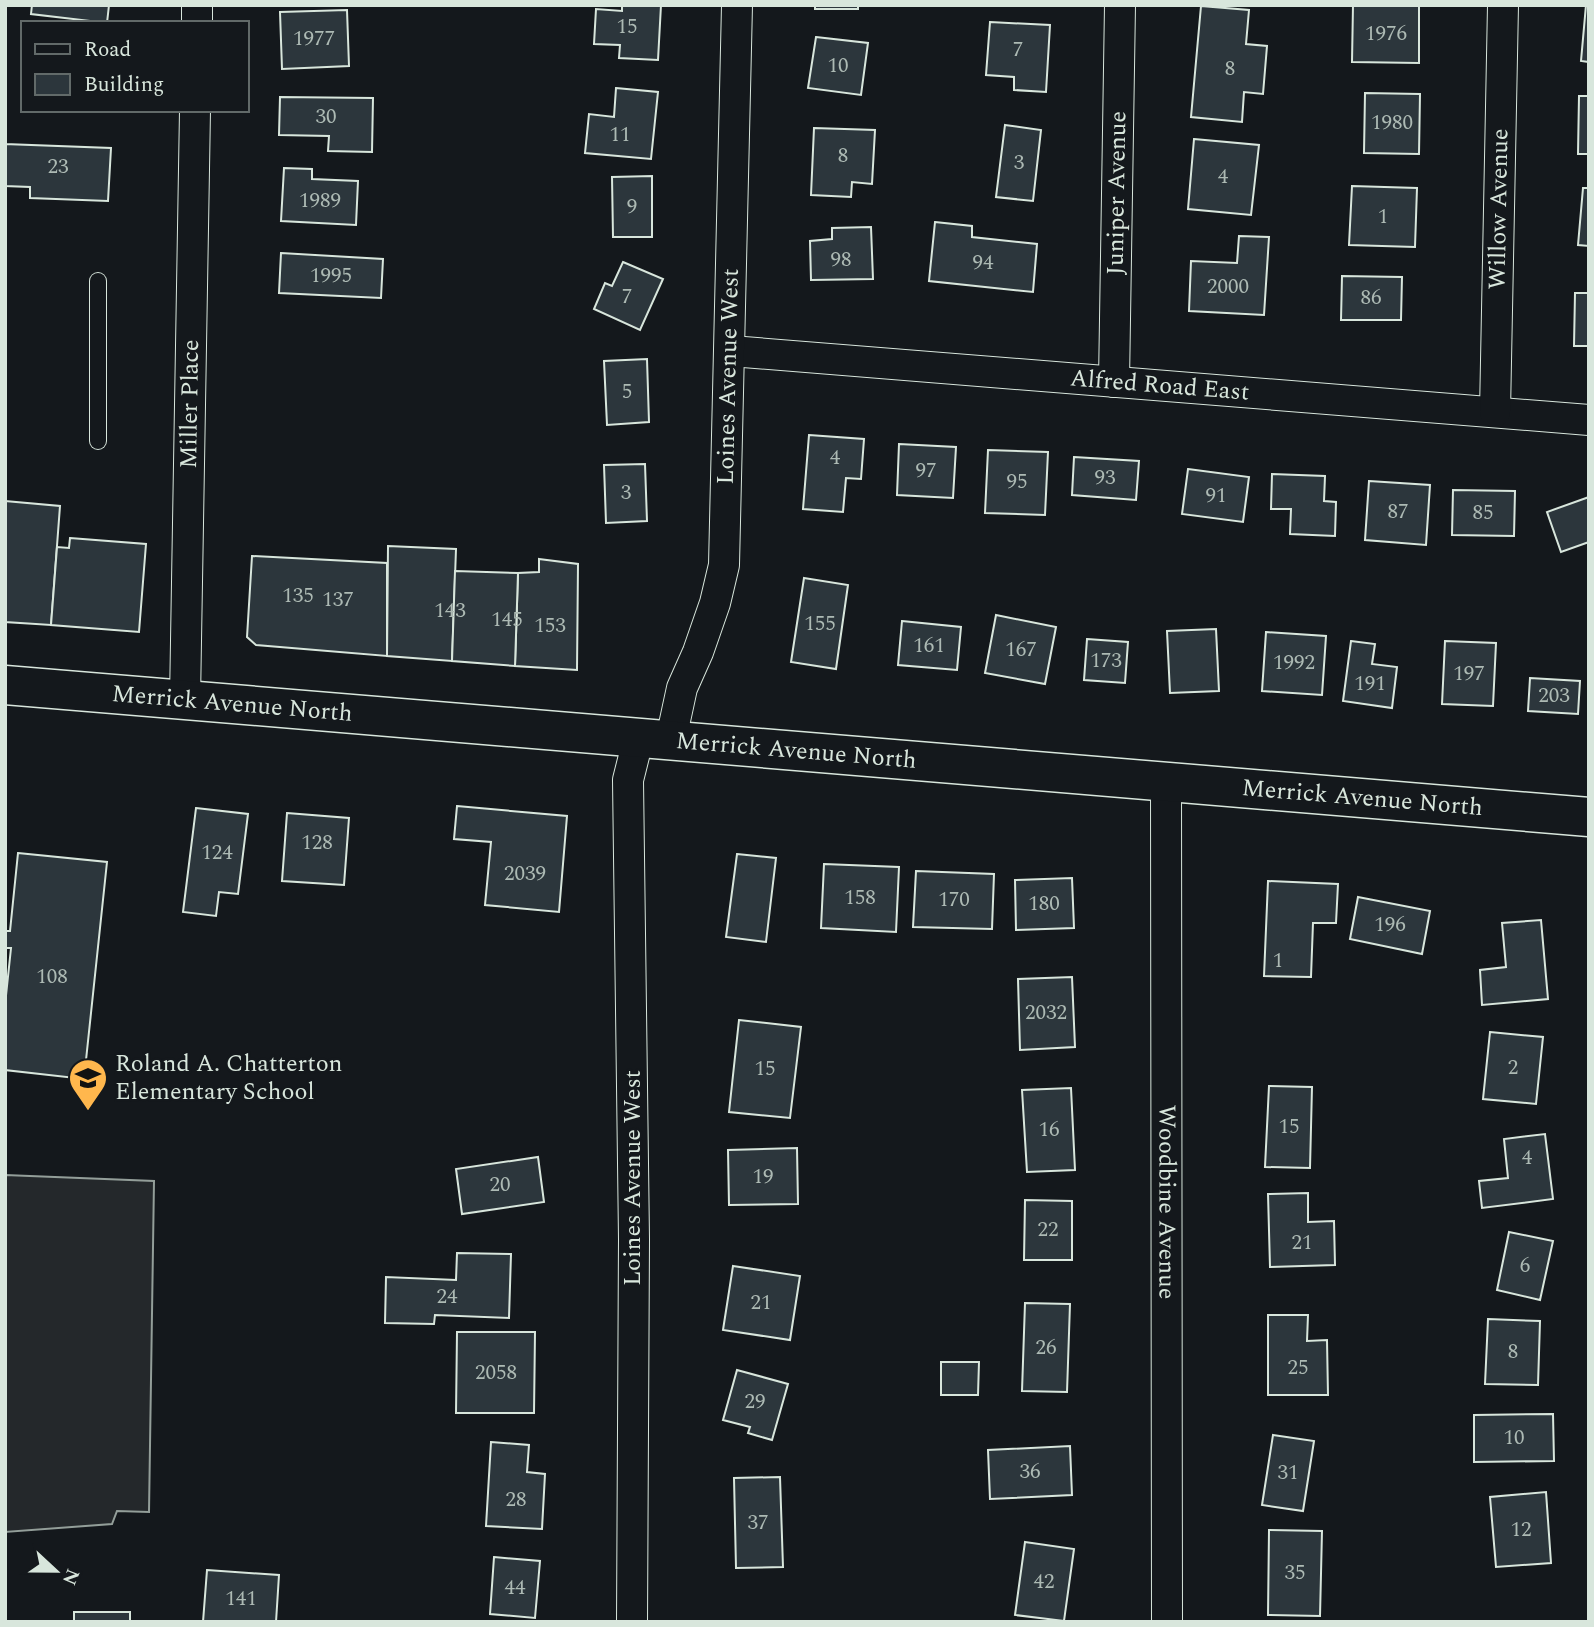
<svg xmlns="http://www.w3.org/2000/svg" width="1594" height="1627" viewBox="0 0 1594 1627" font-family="Spectral,serif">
  <rect width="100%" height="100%" fill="#14181c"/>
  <path fill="#24282b" stroke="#939e99" stroke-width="2" d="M5,1175L154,1181L149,1512L117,1511L112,1524L5,1532Z"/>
  <g fill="#2c363c" stroke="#d8e6dc" stroke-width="2">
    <path d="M32,5H109L107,23L31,14Z"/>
    <path d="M622,5H661L658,60L619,58L620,45L594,44L596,9L622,11Z"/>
    <rect x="815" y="5" width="43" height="4"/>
    <path d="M1353,5H1419V63L1352,62Z"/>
    <path d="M1586,5H1589V62L1581,61Z"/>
    <path d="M1201,6L1249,10L1246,44L1267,46L1263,94L1244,92L1242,122L1191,117Z"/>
    <path d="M347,10L349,66L282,69L280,12Z"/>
    <path d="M990,22L1050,25L1046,92L1014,90V77L986,75Z"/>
    <path d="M816,37L868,43L861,95L808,88Z"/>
    <path d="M616,88L658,92L651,159L585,153L589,114L614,117Z"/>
    <path d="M1365,93L1420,94L1419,154L1364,153Z"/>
    <path d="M1579,96H1589V154H1578Z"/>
    <path d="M280,97L373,98L372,152L328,151L329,136L279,135Z"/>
    <path d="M5,118V144L111,148L108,201L30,198V187L5,186Z"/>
    <path d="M1005,125L1041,130L1033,201L996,197Z"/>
    <path d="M814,128L875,130L872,184L852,182L851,197L811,195Z"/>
    <path d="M1194,139L1259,145L1251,215L1188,209Z"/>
    <path d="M284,168L312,169V179L358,181L356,225L281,221Z"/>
    <path d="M652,176V237H613L612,177Z"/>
    <path d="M1352,186L1417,188L1415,247L1349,245Z"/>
    <path d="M1583,188H1589V246L1578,245Z"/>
    <path d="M935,222L972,226V237L1037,244L1033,292L929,281Z"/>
    <path d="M871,227L873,279L811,280L810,241L832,239V228Z"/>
    <path d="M1239,236L1269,237L1264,315L1189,311L1191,261L1237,263Z"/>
    <path d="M281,253L383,259L381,298L279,293Z"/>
    <path d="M623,262L663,279L640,330L594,309L605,283L612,286Z"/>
    <path d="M1342,276L1402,277L1401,320H1341Z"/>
    <path d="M1575,293H1589V346H1574Z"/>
    <path d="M647,359L649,422L607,425L604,361Z"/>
    <path d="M809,435L864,439L861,479L846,478L843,512L803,509Z"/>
    <path d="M899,444L956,447L953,498L897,495Z"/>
    <path d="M988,450L1048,452L1045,515L985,513Z"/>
    <path d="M1074,457L1139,461L1136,500L1072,495Z"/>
    <path d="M645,464L647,521L606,523L604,465Z"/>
    <path d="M1188,469L1249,477L1243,522L1182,514Z"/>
    <path d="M1272,474L1325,476L1324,501L1336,502L1335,536L1290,534L1291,509H1271Z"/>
    <path d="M1369,481L1430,485L1426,545L1365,540Z"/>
    <path d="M1453,490L1515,491L1514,536L1452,535Z"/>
    <path d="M1589,497V542L1561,552L1547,512Z"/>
    <path d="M5,501L60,506L51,625L5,622Z"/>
    <path d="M70,538L146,544L139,632L51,625L57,547L69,548Z"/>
    <path d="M388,546L456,549L452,661L387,656Z"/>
    <path d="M252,556L387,563V656L256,645L247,637Z"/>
    <path d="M539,559L578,564L577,670L515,666L518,573L539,572Z"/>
    <path d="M455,571L518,573L515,666L452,661Z"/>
    <path d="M804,578L848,585L836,669L791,662Z"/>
    <path d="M996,615L1056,627L1045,684L985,673Z"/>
    <path d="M902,621L961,627L957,670L898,665Z"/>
    <path d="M1216,629L1219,691L1170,693L1167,631Z"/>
    <path d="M1266,632L1326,636L1322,695L1262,691Z"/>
    <path d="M1087,639L1128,642L1125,683L1084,680Z"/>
    <path d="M1351,641L1375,644L1372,664L1397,667L1392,708L1343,701Z"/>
    <path d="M1445,641L1496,643L1493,706L1442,704Z"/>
    <path d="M1530,678L1580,681L1578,714L1528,711Z"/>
    <path d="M457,806L567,816L559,912L485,905L491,842L454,839Z"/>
    <path d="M196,808L248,814L238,894L219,892L216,916L183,912Z"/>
    <path d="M287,813L349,818L344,885L282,881Z"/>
    <path d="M18,853L107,862L84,1079L5,1070V1005L11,948H5V931H10Z"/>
    <path d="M737,854L776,858L766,942L726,937Z"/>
    <path d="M824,864L899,867L896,932L821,928Z"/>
    <path d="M916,871L994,874L992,929L913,927Z"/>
    <path d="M1072,878L1074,928L1016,930L1015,880Z"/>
    <path d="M1268,881L1338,884L1336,923H1313L1311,977L1264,976Z"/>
    <path d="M1358,897L1430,911L1422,954L1350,939Z"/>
    <path d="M1541,920L1548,999L1482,1005L1480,970L1506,967L1502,923Z"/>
    <path d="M1072,977L1075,1047L1020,1050L1018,979Z"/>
    <path d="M739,1020L801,1027L790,1118L729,1112Z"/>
    <path d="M1490,1032L1543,1037L1536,1104L1483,1099Z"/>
    <path d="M1269,1086L1312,1087L1310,1168L1265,1167Z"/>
    <path d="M1071,1088L1075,1170L1027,1172L1022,1090Z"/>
    <path d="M1545,1134L1553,1199L1482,1208L1479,1181L1508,1178L1504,1139Z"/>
    <path d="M797,1148L798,1204L729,1205L728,1150Z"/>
    <path d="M538,1157L544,1202L462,1214L456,1169Z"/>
    <path d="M1308,1193V1222L1334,1221L1335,1265L1270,1267L1268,1194Z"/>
    <path d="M1025,1200L1072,1201V1260H1024Z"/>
    <path d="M1509,1232L1553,1241L1540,1300L1497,1290Z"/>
    <path d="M457,1253L511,1254L509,1318L435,1315L434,1324L385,1323L386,1277L456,1280Z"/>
    <path d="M733,1266L800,1276L790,1340L723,1330Z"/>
    <path d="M1025,1303L1070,1304L1067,1392L1022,1391Z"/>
    <path d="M1268,1315H1308L1307,1341L1327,1340L1328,1395H1268Z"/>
    <path d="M1488,1319L1540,1321L1538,1385L1485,1384Z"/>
    <path d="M457,1332H535L534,1413H456Z"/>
    <path d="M941,1362H979L978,1395H941Z"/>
    <path d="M737,1370L788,1384L772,1440L748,1433L750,1427L723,1420Z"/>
    <path d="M1553,1414L1554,1461L1474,1462V1415Z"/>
    <path d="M1273,1435L1314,1441L1303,1511L1262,1505Z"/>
    <path d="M491,1442L529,1445L527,1472L545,1474L542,1529L486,1526Z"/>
    <path d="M1070,1446L1072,1495L990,1499L988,1450Z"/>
    <path d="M780,1477L783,1567L736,1568L734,1478Z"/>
    <path d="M1546,1492L1551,1563L1496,1567L1490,1497Z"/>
    <path d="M1269,1530L1322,1531L1320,1616L1268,1615Z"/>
    <path d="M1025,1542L1074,1549L1064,1621L1015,1615Z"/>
    <path d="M494,1557L540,1561L535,1618L490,1614Z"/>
    <path d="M207,1570L279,1575L276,1622H203Z"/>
    <rect x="74" y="1612" width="56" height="10"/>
  </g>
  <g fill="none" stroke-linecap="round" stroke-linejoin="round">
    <defs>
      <path id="lane" d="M98,281V441"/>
      <g id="street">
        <path d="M197,23V5"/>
        <path id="s1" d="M731,351L1589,420"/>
        <path id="s2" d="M1114,382L1120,5"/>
        <path id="s3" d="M1495,412L1503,5"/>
        <path id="s4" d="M185,700L195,110"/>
        <path id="s5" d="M671,739L682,688L698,652L715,603L724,565L737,5"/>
        <path id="s6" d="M1166,782L1167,1622"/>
        <path d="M632,1622L634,1239L628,780L639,736"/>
      </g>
      <g id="secondary">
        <path id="s7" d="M5,685L1589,817"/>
      </g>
    </defs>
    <use href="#lane" stroke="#d8e6dc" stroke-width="18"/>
    <use href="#street" stroke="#d8e6dc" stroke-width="32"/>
    <use href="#secondary" stroke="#d8e6dc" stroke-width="41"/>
    <use href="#lane" stroke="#14181c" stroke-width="16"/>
    <use href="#street" stroke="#14181c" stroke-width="30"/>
    <use href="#secondary" stroke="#14181c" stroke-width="38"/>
  </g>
  <defs>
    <symbol id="school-pin" viewBox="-11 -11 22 30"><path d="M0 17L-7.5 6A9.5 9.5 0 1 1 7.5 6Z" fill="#ffb74d" stroke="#14181c"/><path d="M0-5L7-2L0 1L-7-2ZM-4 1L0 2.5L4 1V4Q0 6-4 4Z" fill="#111"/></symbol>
  </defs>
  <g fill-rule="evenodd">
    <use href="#school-pin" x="66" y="1056" width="44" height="60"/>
  </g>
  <g text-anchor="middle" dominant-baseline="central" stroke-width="5" stroke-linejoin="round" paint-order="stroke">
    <g font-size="21" fill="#adbab4">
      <text x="627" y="27">15</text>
      <text x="1386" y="34">1976</text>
      <text x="314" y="39">1977</text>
      <text x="1018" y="50">7</text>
      <text x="838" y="66">10</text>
      <text x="1230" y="69">8</text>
      <text x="326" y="117">30</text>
      <text x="1392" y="123">1980</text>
      <text x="620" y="135">11</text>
      <text x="843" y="156">8</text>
      <text x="1019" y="163">3</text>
      <text x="58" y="167">23</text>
      <text x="1223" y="177">4</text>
      <text x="320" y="201">1989</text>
      <text x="632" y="207">9</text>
      <text x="1383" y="217">1</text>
      <text x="841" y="260">98</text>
      <text x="983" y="263">94</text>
      <text x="331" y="276">1995</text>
      <text x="1228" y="287">2000</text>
      <text x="627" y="297">7</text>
      <text x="1371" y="298">86</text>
      <text x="627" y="392">5</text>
      <text x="835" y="458">4</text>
      <text x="926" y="471">97</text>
      <text x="1105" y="478">93</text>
      <text x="1017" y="482">95</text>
      <text x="626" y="493">3</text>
      <text x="1216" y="496">91</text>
      <text x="1398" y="512">87</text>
      <text x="1483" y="513">85</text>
      <text x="298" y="596">135</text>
      <text x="338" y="600">137</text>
      <text x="450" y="611">143</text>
      <text x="507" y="620">145</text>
      <text x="820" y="624">155</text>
      <text x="550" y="626">153</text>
      <text x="929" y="646">161</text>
      <text x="1021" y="650">167</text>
      <text x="1106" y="661">173</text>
      <text x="1294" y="663">1992</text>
      <text x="1469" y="674">197</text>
      <text x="1370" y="684">191</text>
      <text x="1554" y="696">203</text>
      <text x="317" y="843">128</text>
      <text x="217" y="853">124</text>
      <text x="525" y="874">2039</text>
      <text x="860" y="898">158</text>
      <text x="954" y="900">170</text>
      <text x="1044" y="904">180</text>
      <text x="1390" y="925">196</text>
      <text x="1278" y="961">1</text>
      <text x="52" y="977">108</text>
      <text x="1046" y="1013">2032</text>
      <text x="1513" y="1068">2</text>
      <text x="765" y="1069">15</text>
      <text x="1289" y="1127">15</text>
      <text x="1049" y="1130">16</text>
      <text x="1527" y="1158">4</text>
      <text x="763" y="1177">19</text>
      <text x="500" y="1185">20</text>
      <text x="1048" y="1230">22</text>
      <text x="1302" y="1243">21</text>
      <text x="1525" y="1266">6</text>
      <text x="447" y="1297">24</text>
      <text x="761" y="1303">21</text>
      <text x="1046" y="1348">26</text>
      <text x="1513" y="1352">8</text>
      <text x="1298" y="1368">25</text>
      <text x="496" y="1373">2058</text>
      <text x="755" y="1402">29</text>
      <text x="1514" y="1438">10</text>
      <text x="1030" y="1472">36</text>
      <text x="1288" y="1473">31</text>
      <text x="516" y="1500">28</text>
      <text x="758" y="1523">37</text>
      <text x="1521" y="1530">12</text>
      <text x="1295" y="1573">35</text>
      <text x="1044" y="1582">42</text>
      <text x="515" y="1588">44</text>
      <text x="241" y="1599">141</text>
    </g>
    <g font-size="24" fill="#d8e6dc" stroke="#14181c">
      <text stroke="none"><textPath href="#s2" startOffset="189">Juniper Avenue</textPath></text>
      <text stroke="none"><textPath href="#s3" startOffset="203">Willow Avenue</textPath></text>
      <text stroke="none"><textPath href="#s5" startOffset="371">Loines Avenue West</textPath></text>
      <text stroke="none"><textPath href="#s1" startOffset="430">Alfred Road East</textPath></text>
      <text stroke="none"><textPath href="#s4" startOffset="296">Miller Place</textPath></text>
      <text stroke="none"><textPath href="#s7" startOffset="228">Merrick Avenue North</textPath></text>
      <text stroke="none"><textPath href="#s7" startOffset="794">Merrick Avenue North</textPath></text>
      <text stroke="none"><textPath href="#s7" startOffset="1362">Merrick Avenue North</textPath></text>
      <text transform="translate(633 1178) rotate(-90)">Loines Avenue West</text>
      <text stroke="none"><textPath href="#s6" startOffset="420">Woodbine Avenue</textPath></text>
    </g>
    <g font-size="24" fill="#d8e6dc" stroke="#14181c" text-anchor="start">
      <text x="115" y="1064">Roland A. Chatterton<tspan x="115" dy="28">Elementary School</tspan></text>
    </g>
  </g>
  <rect width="1594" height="1627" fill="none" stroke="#d8e6dc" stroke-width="14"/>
  <rect x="21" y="21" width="228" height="91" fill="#14181c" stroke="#626a69" stroke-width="2"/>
  <rect x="35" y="44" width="35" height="10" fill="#14181c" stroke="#626a69" stroke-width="2"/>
  <text x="84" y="56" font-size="21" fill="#d8e6dc">Road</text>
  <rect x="35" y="74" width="35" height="21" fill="#2c363c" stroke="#626a69" stroke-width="2"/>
  <text x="84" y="91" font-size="21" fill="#d8e6dc">Building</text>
  <g transform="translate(56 1571) rotate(112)" stroke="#14181c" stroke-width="5" paint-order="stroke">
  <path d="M0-5L12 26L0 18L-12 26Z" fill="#d8e6dc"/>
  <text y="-10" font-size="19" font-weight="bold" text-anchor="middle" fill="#d8e6dc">N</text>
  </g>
</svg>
